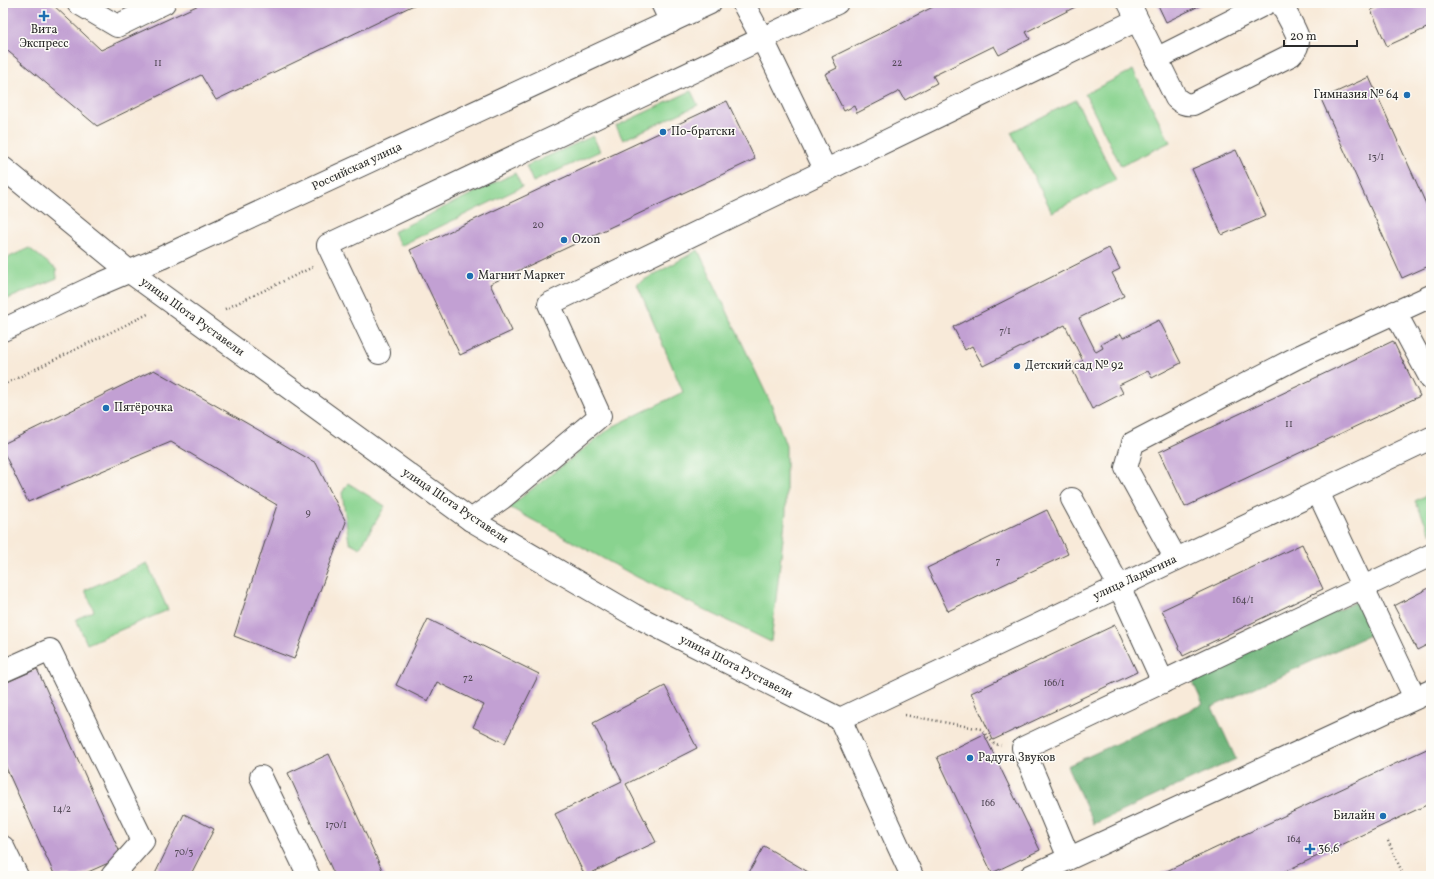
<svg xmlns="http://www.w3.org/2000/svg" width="1434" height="879" viewBox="0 0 1434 879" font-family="Vollkorn,serif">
  <rect width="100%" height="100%" fill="#fdfcf7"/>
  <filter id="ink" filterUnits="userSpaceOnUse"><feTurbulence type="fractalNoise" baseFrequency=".025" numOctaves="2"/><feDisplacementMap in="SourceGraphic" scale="8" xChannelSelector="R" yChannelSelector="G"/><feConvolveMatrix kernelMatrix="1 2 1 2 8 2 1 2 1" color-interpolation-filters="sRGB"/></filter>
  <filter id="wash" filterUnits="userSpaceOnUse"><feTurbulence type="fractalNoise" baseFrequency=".012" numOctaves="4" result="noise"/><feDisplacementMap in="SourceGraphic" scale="16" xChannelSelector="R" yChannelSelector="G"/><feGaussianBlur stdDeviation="0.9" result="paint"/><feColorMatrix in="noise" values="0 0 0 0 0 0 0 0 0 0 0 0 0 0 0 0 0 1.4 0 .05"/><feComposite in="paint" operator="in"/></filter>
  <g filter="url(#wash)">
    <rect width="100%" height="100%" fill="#f8ead9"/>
    <g fill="#89d38f" stroke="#5a7f5d">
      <path d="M1133,70L1170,142L1121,166L1085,94Z"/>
      <path d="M691,91L698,105L623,140L616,126Z"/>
      <path d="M1076,100L1116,180L1052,212L1011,132Z"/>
      <path d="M593,136L600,151L533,182L526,166Z"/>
      <path d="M515,173L522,187L400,246L393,232Z"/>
      <path d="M29,248L56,269L57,278L3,301V260Z"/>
      <path d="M698,250L772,406L786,446V513L771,642L637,577L509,507L612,427L683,392L637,284Z"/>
      <path d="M348,483L385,506L360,548L349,542L342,493Z"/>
      <path d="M1431,493V534L1415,501Z"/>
      <path d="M147,563L168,610L87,644L76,619L94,611L85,590Z"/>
    </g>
    <path fill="#6eb57a" stroke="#4c7052" d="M1362,599L1376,632L1212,707L1236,759L1094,824L1067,766L1203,704L1191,678Z"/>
    <g id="blocks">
      <g fill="#c2a0d3">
        <path d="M3,3H51L101,50L203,3H418L216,100L201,75L97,126L3,47Z"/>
        <path d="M941,3H1078L1079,5L1026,32L1030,39L999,55L994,46L933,76L937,83L905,100L900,91L857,113L854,106L844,111L825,74L837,68L832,57Z"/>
        <path d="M1157,3H1205L1166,22Z"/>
        <path d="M1386,3H1431V26L1387,46L1371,10Z"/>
        <path d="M1369,77L1431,215V265L1402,278L1321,99Z"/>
        <path d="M727,101L755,159L490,284L512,331L460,355L410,250Z"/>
        <path d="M1236,150L1266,216L1222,235L1192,169Z"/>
        <path d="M1109,248L1120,269L1112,273L1124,296L1079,318L1096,352L1103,348L1101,344L1121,334L1123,338L1159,320L1181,363L1152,378L1148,371L1119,385L1123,393L1092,409L1071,367L1083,361L1065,325L983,366L972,346L965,350L953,327Z"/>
        <path d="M1393,341L1420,396L1185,507L1159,452Z"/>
        <path d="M154,370L316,463L346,522L294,659L234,636L277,505L171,442L28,502L3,451V444Z"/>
        <path d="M1047,510L1068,554L948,611L927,568Z"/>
        <path d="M1302,544L1323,589L1183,656L1162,610Z"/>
        <path d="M1431,587V643L1417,650L1394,606Z"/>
        <path d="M428,619L539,674L505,743L473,727L484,705L437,682L428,701L396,685Z"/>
        <path d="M1115,625L1137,672L993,740L971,693Z"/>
        <path d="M37,669L122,857L79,876H55L3,761V684Z"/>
        <path d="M665,686L697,748L626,784L656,842L585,876L555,814L622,781L593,723Z"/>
        <path d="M984,734L1040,850L992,873L937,757Z"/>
        <path d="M1431,747V803L1275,876H1156Z"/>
        <path d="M329,754L385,876H335L288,773Z"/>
        <path d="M184,814L214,829L190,876H154Z"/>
        <path d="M764,846L815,876H747Z"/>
      </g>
    </g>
  </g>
  <g filter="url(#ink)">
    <use href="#blocks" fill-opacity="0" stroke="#4a4845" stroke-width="1"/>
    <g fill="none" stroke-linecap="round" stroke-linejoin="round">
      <defs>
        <g id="minor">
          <path d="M78,3L117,26L164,3"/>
          <path d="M662,3L671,22"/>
          <path d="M743,3L762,38L826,171"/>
          <path d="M1129,3L1176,98C1182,103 1185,105 1193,104L1291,55C1296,50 1299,45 1298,38C1296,30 1285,12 1281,3"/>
          <path d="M1156,59L1267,3"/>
          <path d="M3,168L130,272L471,520L634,615L840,719L912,876"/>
          <path d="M1395,312L1431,379"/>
          <path d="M379,353L328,245L837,3"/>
          <path d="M1318,492L1415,698"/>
          <path d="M1072,499L1119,586L1163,682"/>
          <path d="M471,520L501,499L600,416L549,304L1137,20"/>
          <path d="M1176,559L1126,468L1133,443L1298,357L1431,296"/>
          <path d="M3,671L50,650L143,841L112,876"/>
          <path d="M840,719L1431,438"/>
          <path d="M261,777L309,876"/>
          <path d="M3,847L17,876"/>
          <path d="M1069,858L1023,748L1431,555"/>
          <path d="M1031,876L1431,691"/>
        </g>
        <path id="major" d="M3,330L93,287L161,258L710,3"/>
      </defs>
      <use href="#minor" stroke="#4a4845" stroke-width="24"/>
      <use href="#major" stroke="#4a4845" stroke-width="24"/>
      <g stroke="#4a4845" stroke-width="2.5" stroke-dasharray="1 3" stroke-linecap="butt">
        <path d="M225,309L313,267"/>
        <path d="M3,385L148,314"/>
        <path d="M905,715L981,729L994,744L1001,745"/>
        <path d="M1388,841L1404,876"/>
      </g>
      <use href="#minor" stroke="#fff" stroke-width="22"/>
      <use href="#major" stroke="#fff" stroke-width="22"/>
    </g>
  </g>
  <g fill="#1f6fb2" stroke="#fdfcf7" stroke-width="1.5">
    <path d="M42 10h4v4h4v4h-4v4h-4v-4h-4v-4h4z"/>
    <circle cx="1407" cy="95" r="4"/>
    <circle cx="663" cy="132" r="4"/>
    <circle cx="564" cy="240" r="4"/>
    <circle cx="470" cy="276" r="4"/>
    <circle cx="1017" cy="366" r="4"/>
    <circle cx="106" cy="408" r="4"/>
    <circle cx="970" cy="758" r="4"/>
    <circle cx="1383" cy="816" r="4"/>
    <path d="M1308 843h4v4h4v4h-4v4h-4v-4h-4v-4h4z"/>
  </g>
  <g text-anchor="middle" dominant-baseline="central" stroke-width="3" stroke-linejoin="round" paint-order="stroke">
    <g font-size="10" fill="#514855">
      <text x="158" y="63">11</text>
      <text x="897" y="63">22</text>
      <text x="1376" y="157">13/1</text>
      <text x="538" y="225">20</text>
      <text x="1005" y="331">7/1</text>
      <text x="1289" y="424">11</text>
      <text x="308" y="513">9</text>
      <text x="998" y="561">7</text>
      <text x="1243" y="600">164/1</text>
      <text x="468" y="678">72</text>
      <text x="1054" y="683">166/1</text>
      <text x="988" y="803">166</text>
      <text x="62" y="809">14/2</text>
      <text x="336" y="825">170/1</text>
      <text x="1294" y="839">164</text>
      <text x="184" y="852">70/3</text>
    </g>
    <g font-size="12" fill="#2b2b2b" stroke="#fdfcf7" text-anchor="start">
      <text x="44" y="30" text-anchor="middle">Вита<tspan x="44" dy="14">Экспресс</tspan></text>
      <text x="1399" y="95" text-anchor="end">Гимназия № 64</text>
      <text x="671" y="132">По-братски</text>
      <text x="572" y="240">Ozon</text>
      <text x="478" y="276">Магнит Маркет</text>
      <text x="1025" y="366">Детский сад № 92</text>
      <text x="114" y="408">Пятёрочка</text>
      <text x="978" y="758">Радуга Звуков</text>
      <text x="1375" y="816" text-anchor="end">Билайн</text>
      <text x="1318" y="849">36,6</text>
    </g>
    <g font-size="12" fill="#2b2b2b" stroke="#fdfcf7">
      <text transform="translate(357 167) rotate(-25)">Российская улица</text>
      <text transform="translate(192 317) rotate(36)">улица Шота Руставели</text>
      <text transform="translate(455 506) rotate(34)">улица Шота Руставели</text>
      <text transform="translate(1135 578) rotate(-25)">улица Ладыгина</text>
      <text transform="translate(736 667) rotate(27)">улица Шота Руставели</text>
    </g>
  </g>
  <rect width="1434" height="879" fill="none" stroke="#fdfcf7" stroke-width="16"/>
  <path d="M1284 40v6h73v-6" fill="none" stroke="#2b2b2b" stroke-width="2"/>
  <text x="1290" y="40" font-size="12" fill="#2b2b2b" stroke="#fdfcf7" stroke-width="3" paint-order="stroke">20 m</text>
</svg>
